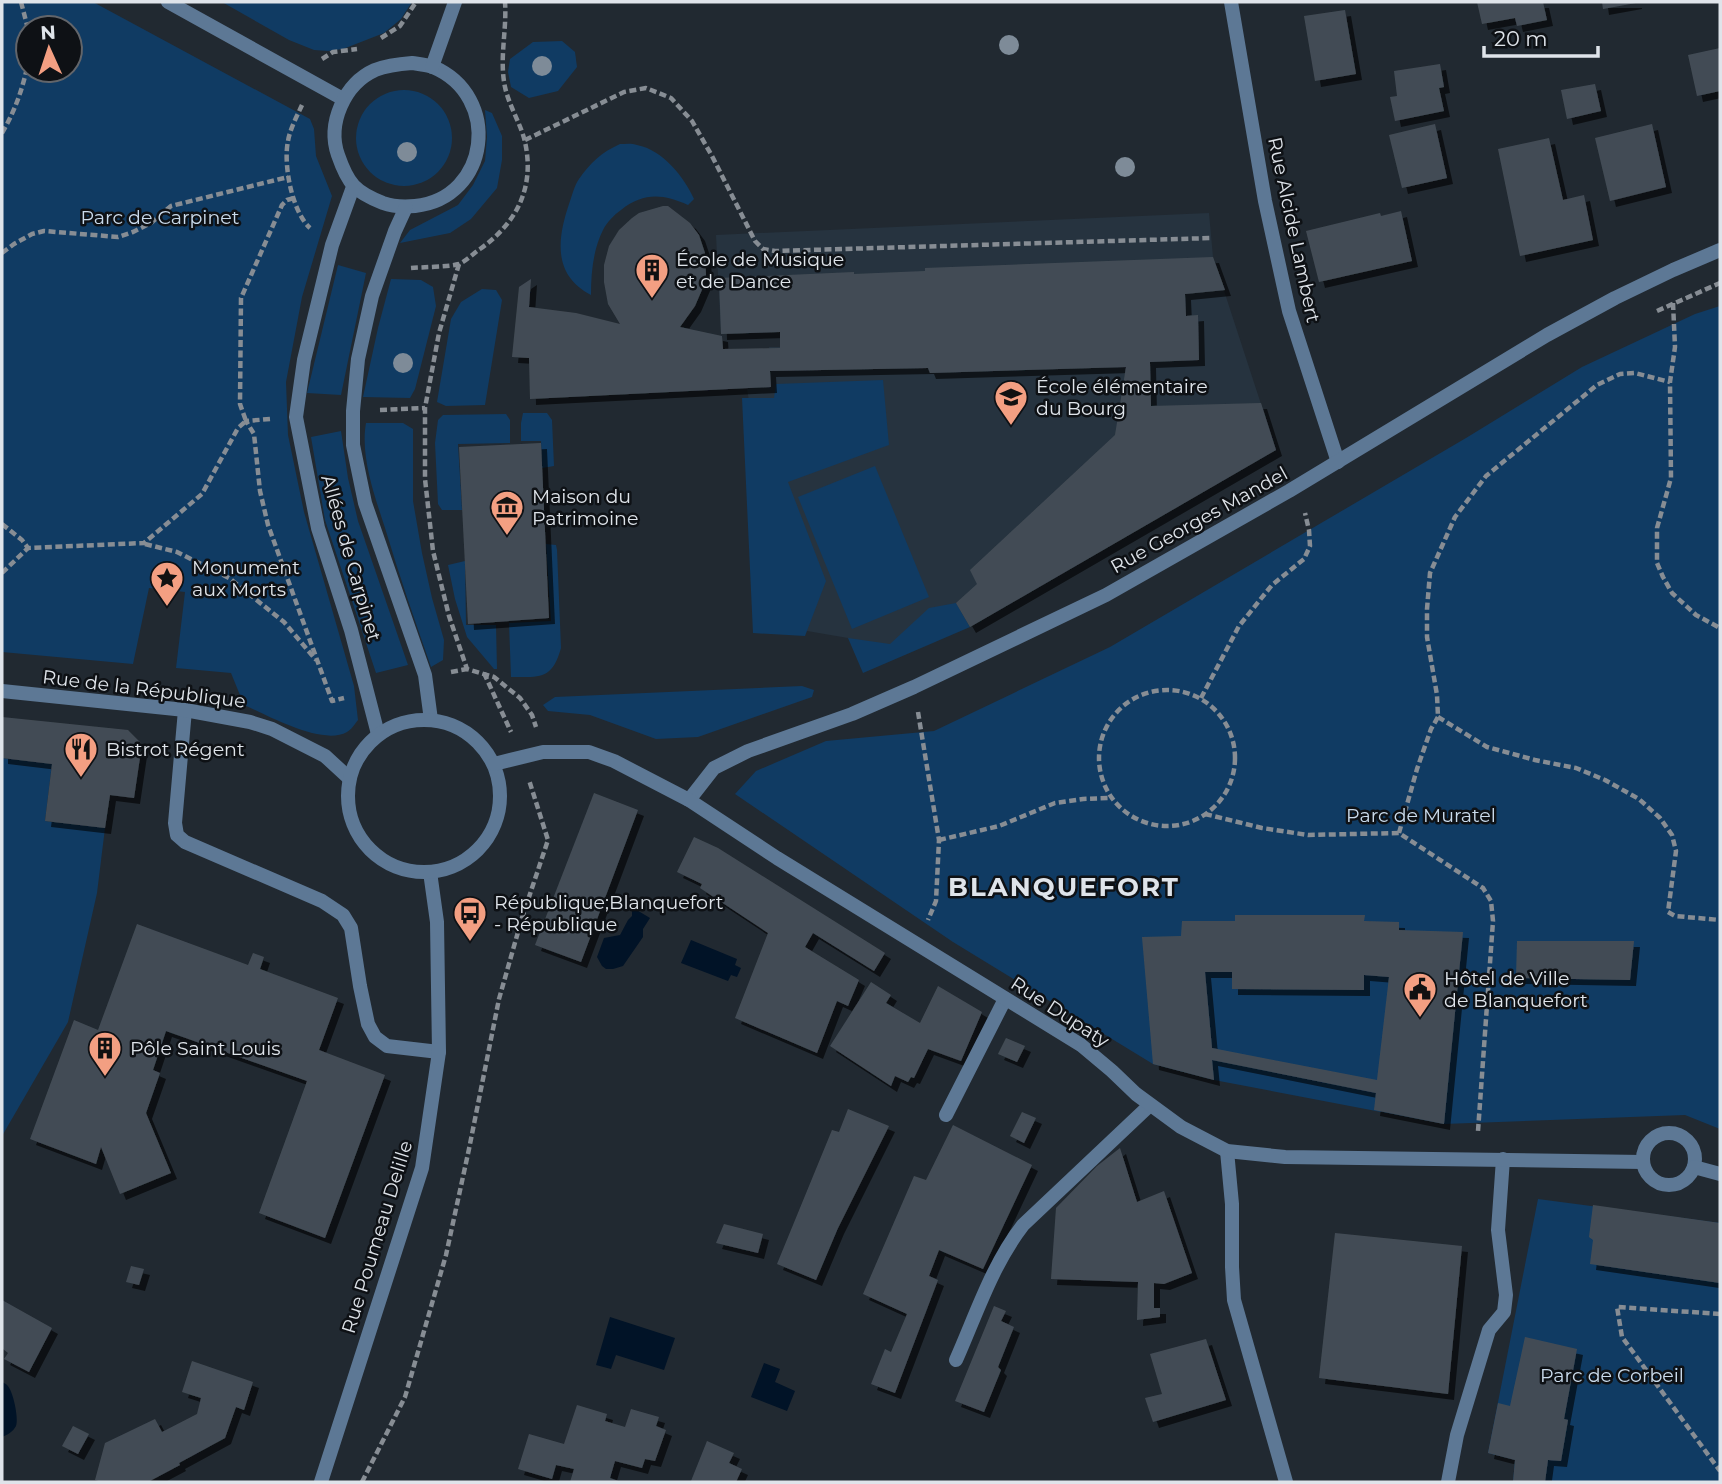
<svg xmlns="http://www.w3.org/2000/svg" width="1722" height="1484" viewBox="0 0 1722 1484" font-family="Montserrat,sans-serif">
  <defs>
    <filter id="shadow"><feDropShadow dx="6" dy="6" stdDeviation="0" flood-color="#0009"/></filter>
  </defs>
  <rect width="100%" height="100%" fill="#212931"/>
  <path fill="#26333f" d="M1209,213L1213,257L1276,450L970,627L962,614L867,667L848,638L761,623L763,496L747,388L771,387L769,347H780V332L721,334L716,235Z"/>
  <g fill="#103b63" fill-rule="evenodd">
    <path d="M2,2H93L310,119L314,129L316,156L332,196L302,297L286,382L288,435L304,512L354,686L358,720C355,724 351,730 347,732C322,746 269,716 244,705L231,673L176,668L185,592L149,588L133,664L2,652ZM28,28H70V70H28Z"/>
    <path d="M222,2H412L401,19L384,33L343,49L328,51L314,50L289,40Z"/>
    <path d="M562,41L575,52L577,67L558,91L529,98L511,87L508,72L510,59L533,42Z"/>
    <circle cx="404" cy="138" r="48"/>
    <path d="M485,110L492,113L502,136V160L497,188L471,219L450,233L400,243L410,230L458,205L473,185L485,161L487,137Z"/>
    <path d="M620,144C625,144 632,143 637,145C663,150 684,177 694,199L688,205C663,194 644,192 621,210C614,215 607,222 603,230C593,250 591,273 591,295C553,275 557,240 569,204C572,196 574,186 579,179C590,163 602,152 620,144Z"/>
    <path d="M338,265L366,273L341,395L307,393Z"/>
    <path d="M391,279L421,280L433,287L436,306L415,389L410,398L363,397L378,328Z"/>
    <path d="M482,289L496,290L502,300L485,405L446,406L437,402L451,319L461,302Z"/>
    <path d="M1720,306V1129L1685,1115L1444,1124L1214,1080L1153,1064L953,942L735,794L756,771L826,741L934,731L1110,647L1466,438L1582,367L1695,314Z"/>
    <path d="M883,380L889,445L788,482L826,581L805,636L753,633L742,398H774L776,384Z"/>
    <path d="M523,413H547L552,420L554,466L542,468L541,441H521V423Z"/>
    <path d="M506,414L510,420V443L458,444L462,510H442L438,504L435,443L438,420L443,415Z"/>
    <path d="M366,423H403L413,429V501L422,553L432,598L444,640L443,660L431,667C415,621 399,575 385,528C375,497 360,456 366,423Z"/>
    <path d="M341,431L348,478L358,521L408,665L376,673L325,520L311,437Z"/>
    <path d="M875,466L929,597L852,629L798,497Z"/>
    <path d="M546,544L556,545L557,550L561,648C552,680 540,677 511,677L509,623L551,621Z"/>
    <path d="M465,561L466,625H496L497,669H494L467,637L455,599L448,565Z"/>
    <path d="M956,603L970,627L863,673L848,638L890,644L929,608Z"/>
    <path d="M802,686L814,690L812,697L698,737L656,739L590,715L548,711L543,705L555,697Z"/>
    <path d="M2,758L52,764L45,821L105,828L97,893L68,1022L2,1136Z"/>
    <path d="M1538,1199L1720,1223V1482H1513L1515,1460L1488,1453Z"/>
  </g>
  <g fill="#011327">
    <path d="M635,909L650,918L643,929V937L623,966L613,969H606L602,966L597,957L604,938L620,935L628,920L632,916V910Z"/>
    <path d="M691,940L737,959L735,965L741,968L737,977L731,975L728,981L681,963Z"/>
    <path d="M610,1317L675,1338L664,1370L616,1355L611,1369L596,1365Z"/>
    <path d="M764,1363L780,1369L775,1382L795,1391L787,1411L751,1397Z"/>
    <path d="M2,1382C4,1383 6,1384 7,1385C13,1390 19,1419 16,1426C13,1432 7,1435 2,1437Z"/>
  </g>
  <g fill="#434c55" fill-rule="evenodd" filter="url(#shadow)">
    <path d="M1477,2H1543L1547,20L1517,26L1515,18L1482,24Z"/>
    <path d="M1602,2H1636V3L1603,9Z"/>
    <path d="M1345,10L1356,74L1315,81L1304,16Z"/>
    <path d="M1720,48V91L1697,96L1688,55Z"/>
    <path d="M1440,64L1444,87L1439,88L1444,111L1395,121L1390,97L1397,96L1394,71Z"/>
    <path d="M1595,84L1601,111L1567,119L1561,90Z"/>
    <path d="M1435,124L1447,178L1402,188L1389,135Z"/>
    <path d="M1652,124L1666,187L1610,201L1595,138Z"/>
    <path d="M1549,138L1563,200L1584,195L1593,240L1520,256L1498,149Z"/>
    <path d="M663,206H668L690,223L699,235L705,253L706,275L704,285L695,306L680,327L722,336L723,349L780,348V332L721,334L719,278L854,272V274L925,271V268L1213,257L1225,290L1185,294L1186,316L1198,315L1199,360L1150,362L1151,406L1261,403L1276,450L970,627L956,603L977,584L970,570L1115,435L1126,367L930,373L928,368L770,371L771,387L530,399L529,358L512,357L519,287L531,279L529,307L576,313L620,324L608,304L604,282V265L609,246L619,230L632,218L639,213Z"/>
    <path d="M1401,211L1412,261L1319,282L1306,231L1380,213L1381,216Z"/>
    <path d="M541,443L549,618L468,624L459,447Z"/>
    <path d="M2,717L128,730L142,744L134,798L110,795L105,828L45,821L52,764L2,758Z"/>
    <path d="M594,793L638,810L581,962L535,945Z"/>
    <path d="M694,837L718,848L885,953L874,971L813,933L805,947L859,980L848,1006L837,1001L817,1053L735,1018L768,933L700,888L702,884L677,872Z"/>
    <path d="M1235,915H1365L1364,921L1399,922V930L1463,932L1444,1124L1374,1110L1376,1093L1212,1060L1214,1080L1153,1064L1142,937L1181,936L1182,921H1235ZM1205,972H1232V989L1364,990V975L1389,977L1377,1080L1212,1048Z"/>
    <path d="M137,924L248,965L253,953L264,957L260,969L338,998L319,1050L385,1075L325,1238L259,1213L307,1081L166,1031L153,1070L160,1073L146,1113L171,1173L120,1194L101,1147L96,1164L30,1139L74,1020L98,1030Z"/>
    <path d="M1517,941H1634L1630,980L1516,978Z"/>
    <path d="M871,982L891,995L886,1003L920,1023L938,986L982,1012L961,1061L928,1049L914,1078L911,1077L908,1082L895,1076L891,1086L830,1046Z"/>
    <path d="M1006,1038L1025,1046L1017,1062L998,1054Z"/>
    <path d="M848,1109L889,1126L838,1228L816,1280L777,1264L832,1130L839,1132Z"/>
    <path d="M1022,1112L1036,1118L1024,1143L1010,1136Z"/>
    <path d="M953,1125L1032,1165L983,1269L939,1250L929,1276L938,1280L895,1393L871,1384L885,1349L891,1352L907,1314L863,1294L914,1176L926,1180Z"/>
    <path d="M1120,1148L1137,1202L1164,1191L1192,1273L1164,1284L1154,1283V1308H1160V1317L1137,1320L1138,1282L1051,1279L1056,1208L1097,1166Z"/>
    <path d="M1593,1205L1720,1223V1283L1590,1264L1593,1240L1589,1237Z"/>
    <path d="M724,1224L763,1234L758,1253L716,1243Z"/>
    <path d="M1335,1233L1462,1246L1448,1394L1319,1378Z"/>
    <path d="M131,1266L144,1269L139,1285L126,1282Z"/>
    <path d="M2,1300L52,1328L29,1372L4,1359L8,1353L3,1349L2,1340Z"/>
    <path d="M994,1306L1006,1311L1001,1321L1014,1327L998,1367L1001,1370L984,1412L955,1401Z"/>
    <path d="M1525,1337L1577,1349L1564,1419L1568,1420L1561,1461L1548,1460L1545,1482H1513L1515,1460L1488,1453L1498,1403L1510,1406Z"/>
    <path d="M1206,1339L1226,1400L1153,1422L1145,1398L1162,1394L1150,1354Z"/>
    <path d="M192,1361L253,1382L244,1410L236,1407L225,1438L179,1463L180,1465L148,1482H102L95,1480L105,1443L155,1419L162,1432L197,1414L201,1398L182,1392Z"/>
    <path d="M577,1405L607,1414L605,1421L625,1427L631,1409L659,1417L656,1426L666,1430L655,1461L645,1459L642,1468L615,1461L610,1478L621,1482H570L574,1469L556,1465L552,1479L518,1469L529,1434L564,1444Z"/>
    <path d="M73,1426L89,1434L78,1454L62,1446Z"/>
    <path d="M707,1441L734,1453L729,1463L742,1469L736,1482H695L691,1481Z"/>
  </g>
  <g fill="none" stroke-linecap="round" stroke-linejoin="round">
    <g stroke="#878d94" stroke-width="4.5" stroke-dasharray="7 3.5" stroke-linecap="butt">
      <path d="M21,2L27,25L28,47"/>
      <path d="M381,38L400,26L416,2"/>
      <path d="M322,59L333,52L357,49"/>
      <path d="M302,105C297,116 290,129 288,141C283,164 292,212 310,228"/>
      <path d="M2,133C15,111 23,88 28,63"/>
      <path d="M525,140L624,92L646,88L671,98L692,121L712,156L755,241L763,249L775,251L1212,238"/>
      <path d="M2,253L14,244L32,234L44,231L118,237L133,232L151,223L171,206L288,177"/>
      <path d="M459,264L439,333L425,408V479L433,551L449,616L467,669L494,677L520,698L532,715L536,727"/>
      <path d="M411,268C422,267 449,267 459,264C466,261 474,253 480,249C517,223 535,187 525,142C521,124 509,106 505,87C499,59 507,30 505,2"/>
      <path d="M1673,303L1675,347L1670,382L1671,478L1657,528V563L1663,577L1672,593L1696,615L1720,628"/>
      <path d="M1657,311L1720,283"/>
      <path d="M380,410L425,408"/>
      <path d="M270,419L246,421L254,434L260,491L268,525L332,701L344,698"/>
      <path d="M2,524L22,540L28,548L144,543L202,494L238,428L246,421L240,404L241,298L282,205L287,200L294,198"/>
      <path d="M145,544L177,552L229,578L284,622L316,660"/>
      <path d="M2,573L28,548"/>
      <path d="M451,672L467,669"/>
      <path d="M484,673L511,732"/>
      <circle cx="1167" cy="758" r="68"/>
      <path d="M1201,698L1239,626L1272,585L1304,559L1310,546L1309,530L1305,513"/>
      <path d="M918,712L939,840L936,901L928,920"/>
      <path d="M1438,717L1487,747L1535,760L1576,768L1605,780L1639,799L1660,818L1672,835L1676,851L1668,912L1675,916L1720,920"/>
      <path d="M1205,814L1262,828L1308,835L1399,833L1483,888L1491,901L1493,921L1478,1131"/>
      <path d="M1399,833L1417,769L1431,729L1438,717L1437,695L1427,637V609L1430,573L1455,517L1486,476L1597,385L1620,374L1635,373L1670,382"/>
      <path d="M939,840L999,826L1055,803L1083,799L1111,798"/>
      <path d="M1720,1314L1617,1307L1622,1337L1720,1471"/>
      <path d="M362,1482L405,1397L446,1255L469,1149L499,999L522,918L548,840L529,780"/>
    </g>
    <g stroke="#5d7895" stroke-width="14">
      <path d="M185,710L175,823L177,835L185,842L322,901L343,915L351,928L360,986L368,1024L375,1037L387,1046L439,1052"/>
      <path d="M946,1115L1005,999"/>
      <path d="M956,1360C976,1315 992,1265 1023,1225L1150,1105"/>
      <path d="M1448,1482L1457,1435L1489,1330L1504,1312L1506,1295L1498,1230L1503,1159"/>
    </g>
    <g stroke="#5d7895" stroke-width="14">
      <path d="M168,2L343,99"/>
      <path d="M1231,2L1265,201L1289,311L1338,462"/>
      <path d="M412,63C419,64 427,65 433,67C502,96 490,198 415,206C404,207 394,207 383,203C355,192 348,184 338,155C327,124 344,84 375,70C388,65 399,64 412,63Z"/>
      <path d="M432,67L455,2"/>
      <path d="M353,187L332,245L304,360L296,417L318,528L351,630L378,734"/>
      <path d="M406,207L395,231L372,296L358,359L353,411V445L365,503L425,675L431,720"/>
      <path d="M689,800L714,768L748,751L852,714L914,687L1106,595L1289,491L1547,335L1615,298L1673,270L1720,250"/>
      <path d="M1227,1151L1232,1204V1267L1234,1300L1286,1482"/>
      <path d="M321,1482L422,1168L439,1052L437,922L430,872"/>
    </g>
    <g stroke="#5d7895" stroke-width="14">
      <path d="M2,691L185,710L250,722L272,729L325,756L349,778"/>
      <circle cx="424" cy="796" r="76"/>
      <path d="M494,764L543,752H589L614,761L689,800L777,858L1081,1045L1112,1071L1136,1094L1181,1127L1227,1151L1285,1157L1643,1162"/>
      <circle cx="1669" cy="1159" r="26"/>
      <path d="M1694,1167L1720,1174"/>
    </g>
  </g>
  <g fill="#7e8b98">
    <circle cx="1009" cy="45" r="10"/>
    <circle cx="542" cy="66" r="10"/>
    <circle cx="407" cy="152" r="10"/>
    <circle cx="1125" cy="167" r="10"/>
    <circle cx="403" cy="363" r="10"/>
  </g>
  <defs>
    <symbol id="building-pin" viewBox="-11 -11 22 30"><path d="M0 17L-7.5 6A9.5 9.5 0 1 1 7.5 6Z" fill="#f39f82" stroke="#0e1115"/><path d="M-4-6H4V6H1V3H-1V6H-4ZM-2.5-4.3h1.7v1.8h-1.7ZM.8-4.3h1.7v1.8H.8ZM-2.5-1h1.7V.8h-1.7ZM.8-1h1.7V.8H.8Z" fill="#111"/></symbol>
    <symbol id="school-pin" viewBox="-11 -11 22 30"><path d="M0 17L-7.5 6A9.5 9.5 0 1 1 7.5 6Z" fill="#f39f82" stroke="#0e1115"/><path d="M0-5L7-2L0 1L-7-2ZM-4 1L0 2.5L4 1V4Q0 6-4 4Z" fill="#111"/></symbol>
    <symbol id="museum-pin" viewBox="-11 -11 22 30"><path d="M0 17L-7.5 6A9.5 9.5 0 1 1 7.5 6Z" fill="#f39f82" stroke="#0e1115"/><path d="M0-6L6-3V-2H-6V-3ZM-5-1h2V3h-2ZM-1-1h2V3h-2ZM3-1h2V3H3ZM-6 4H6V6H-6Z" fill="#111"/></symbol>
    <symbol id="sight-pin" viewBox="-11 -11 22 30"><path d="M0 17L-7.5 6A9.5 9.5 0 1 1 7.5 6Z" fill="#f39f82" stroke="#0e1115"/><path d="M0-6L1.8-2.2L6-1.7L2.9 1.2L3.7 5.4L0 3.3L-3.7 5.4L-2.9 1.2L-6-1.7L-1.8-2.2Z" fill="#111"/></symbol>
    <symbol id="restaurant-pin" viewBox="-11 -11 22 30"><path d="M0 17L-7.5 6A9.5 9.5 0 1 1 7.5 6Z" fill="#f39f82" stroke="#0e1115"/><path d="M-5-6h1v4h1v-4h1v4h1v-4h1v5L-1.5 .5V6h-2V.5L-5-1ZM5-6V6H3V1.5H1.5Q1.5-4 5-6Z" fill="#111"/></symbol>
    <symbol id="bus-pin" viewBox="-11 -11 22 30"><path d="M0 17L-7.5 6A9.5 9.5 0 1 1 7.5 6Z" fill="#f39f82" stroke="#0e1115"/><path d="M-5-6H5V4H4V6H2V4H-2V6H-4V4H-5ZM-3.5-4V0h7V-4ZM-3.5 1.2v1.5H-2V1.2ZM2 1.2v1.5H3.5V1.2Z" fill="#111"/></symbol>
    <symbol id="civic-pin" viewBox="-11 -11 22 30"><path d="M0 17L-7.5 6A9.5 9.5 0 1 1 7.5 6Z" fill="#f39f82" stroke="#0e1115"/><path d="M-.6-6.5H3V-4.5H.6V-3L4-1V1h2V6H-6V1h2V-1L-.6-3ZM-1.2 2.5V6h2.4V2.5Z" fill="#111"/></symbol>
  </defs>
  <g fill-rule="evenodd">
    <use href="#building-pin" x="633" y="251" width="38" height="52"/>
    <use href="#school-pin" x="992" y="378" width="38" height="52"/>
    <use href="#museum-pin" x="488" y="488" width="38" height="52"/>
    <use href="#sight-pin" x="148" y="559" width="38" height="52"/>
    <use href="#restaurant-pin" x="62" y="730" width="38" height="52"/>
    <use href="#bus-pin" x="451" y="894" width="38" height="52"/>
    <use href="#civic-pin" x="1401" y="970" width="38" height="52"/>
    <use href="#building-pin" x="86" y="1029" width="38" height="52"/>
  </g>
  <g text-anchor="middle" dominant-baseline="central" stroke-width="5" stroke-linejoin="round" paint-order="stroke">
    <g font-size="19" fill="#cadbec" stroke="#0e1115">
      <text x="160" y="217">Parc de Carpinet</text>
      <text x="1421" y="815">Parc de Muratel</text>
      <text x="1612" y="1375">Parc de Corbeil</text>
    </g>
    <g font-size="19" fill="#dfe4ea" stroke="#0e1115">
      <text transform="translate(1294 230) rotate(78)">Rue Alcide Lambert</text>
      <text transform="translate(1199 520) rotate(-29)">Rue Georges Mandel</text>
      <text transform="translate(351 558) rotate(74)">Allées de Carpinet</text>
      <text transform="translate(144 689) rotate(7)">Rue de la République</text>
      <text transform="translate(1060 1012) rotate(33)">Rue Dupaty</text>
      <text transform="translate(377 1237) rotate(-73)">Rue Poumeau Delille</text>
    </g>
    <g font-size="19" fill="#dfe4ea" stroke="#0e1115" text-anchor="start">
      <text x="676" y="259">École de Musique<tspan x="676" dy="22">et de Dance</tspan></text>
      <text x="1036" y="386">École élémentaire<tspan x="1036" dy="22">du Bourg</tspan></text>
      <text x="532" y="496">Maison du<tspan x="532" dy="22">Patrimoine</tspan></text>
      <text x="192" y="567">Monument<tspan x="192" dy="22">aux Morts</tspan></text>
      <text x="106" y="749">Bistrot Régent</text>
      <text x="494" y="902">République;Blanquefort<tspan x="494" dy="22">- République</tspan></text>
      <text x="1444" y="978">Hôtel de Ville<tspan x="1444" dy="22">de Blanquefort</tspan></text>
      <text x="130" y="1048">Pôle Saint Louis</text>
    </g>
    <g font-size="26" font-weight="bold" letter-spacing="2" fill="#dfe4ea" stroke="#0e1115">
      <text x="1064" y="887">BLANQUEFORT</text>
    </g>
  </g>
  <rect width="1722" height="1484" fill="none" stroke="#dfe4ea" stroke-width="7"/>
  <g transform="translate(49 49) rotate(357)"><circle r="33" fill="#0e1115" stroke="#62656a" stroke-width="2"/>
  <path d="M0-5L12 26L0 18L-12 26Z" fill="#f39f82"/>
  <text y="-10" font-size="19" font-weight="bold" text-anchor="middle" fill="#dfe4ea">N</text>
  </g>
  <path d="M1484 46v10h114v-10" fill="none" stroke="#dfe4ea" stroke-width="3.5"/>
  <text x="1494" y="46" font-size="21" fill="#dfe4ea" stroke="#0e1115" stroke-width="5" paint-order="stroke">20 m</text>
</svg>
